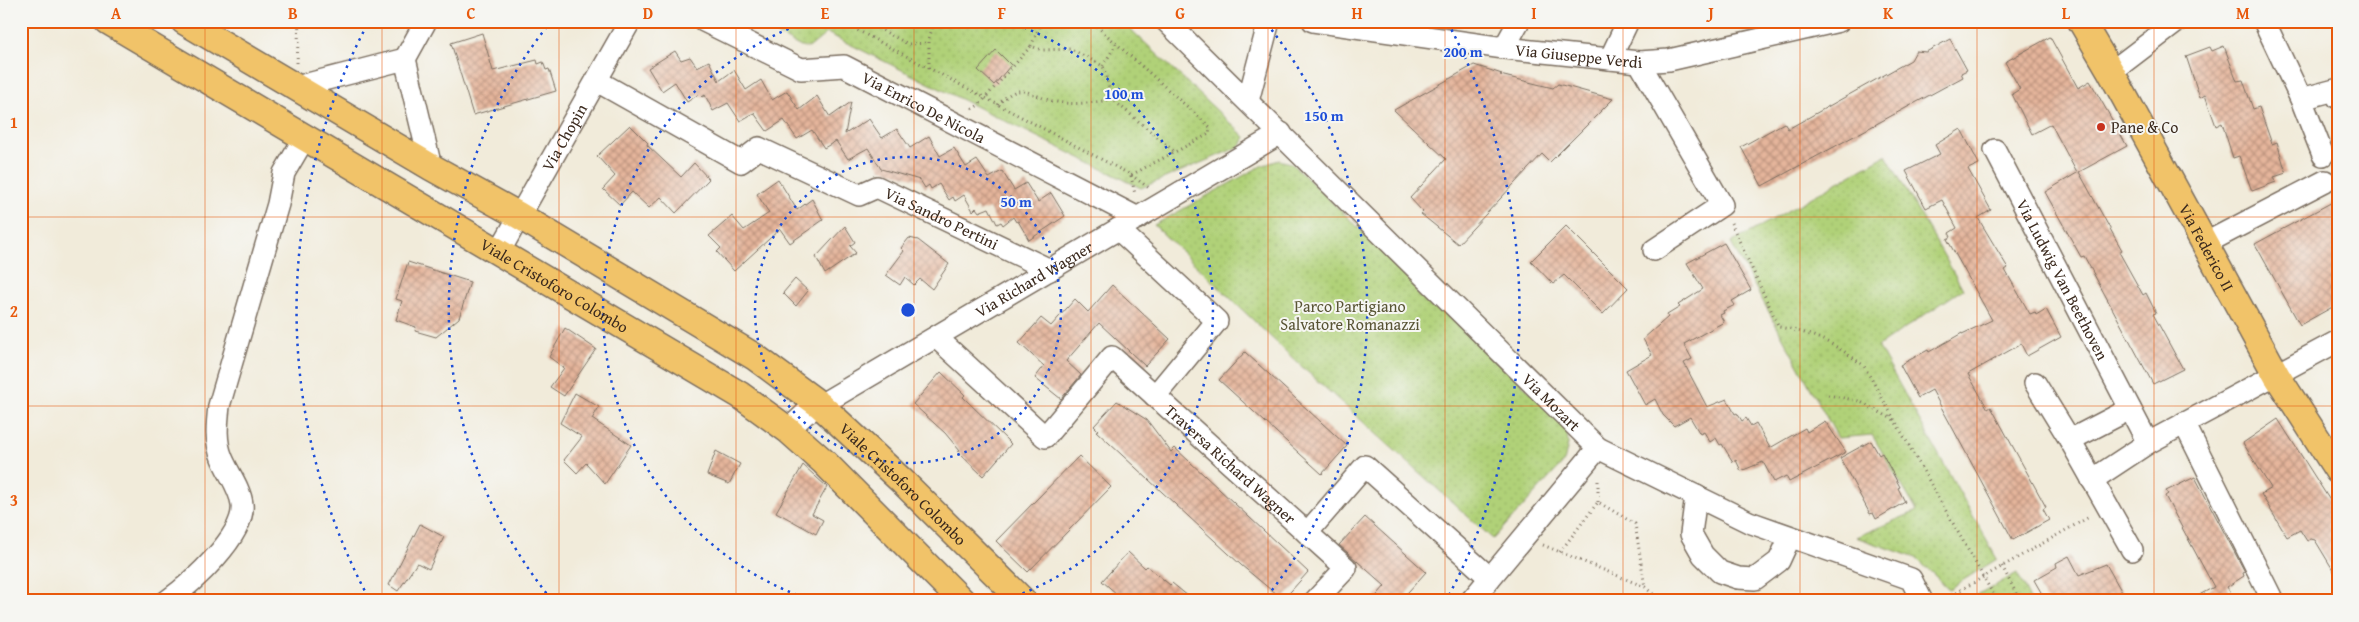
<svg xmlns="http://www.w3.org/2000/svg" width="2359" height="622" viewBox="0 0 2359 622" font-family="'Gentium Book Plus',serif">
  <defs>
    <pattern id="park-dots" width="8" height="8" patternUnits="userSpaceOnUse" patternTransform="scale(1.25)"><rect width="8" height="8" fill="#b0d178"/><path d="M2 2h.1M6 6h.1" fill="none" stroke="#98b467" stroke-width="1.8" stroke-linecap="round"/></pattern>
    <pattern id="building-cross-hatch" width="8" height="8" patternUnits="userSpaceOnUse" patternTransform="scale(1.25)"><rect width="8" height="8" fill="#e5b59b"/><path d="M0 0l8 8M0 8l8-8" fill="none" stroke="#bb937e"/></pattern>
  </defs>
  <rect width="100%" height="100%" fill="#f6f6f2"/>
  <filter id="ink" filterUnits="userSpaceOnUse"><feTurbulence type="fractalNoise" baseFrequency=".02" numOctaves="2"/><feDisplacementMap in="SourceGraphic" scale="10" xChannelSelector="R" yChannelSelector="G"/><feConvolveMatrix kernelMatrix="1 2 1 2 8 2 1 2 1" color-interpolation-filters="sRGB"/></filter>
  <filter id="wash" filterUnits="userSpaceOnUse"><feTurbulence type="fractalNoise" baseFrequency=".0096" numOctaves="4" result="noise"/><feDisplacementMap in="SourceGraphic" scale="20" xChannelSelector="R" yChannelSelector="G"/><feGaussianBlur stdDeviation="1.12" result="paint"/><feColorMatrix in="noise" values="0 0 0 0 0 0 0 0 0 0 0 0 0 0 0 0 0 1.4 0 .05"/><feComposite in="paint" operator="in"/></filter>
  <g filter="url(#wash)">
    <rect width="100%" height="100%" fill="#f1ebda"/>
    <g fill="url(#park-dots)" stroke="#767e4b">
      <path d="M752,21H1122L1245,137L1241,146L1141,188L827,33L810,47H801Z"/>
      <path d="M1886,155L1963,289L1878,346L1997,559L1949,589L1916,558L1856,537L1917,511L1872,435L1838,438L1731,243Z"/>
      <path d="M1279,160L1291,163L1567,427L1568,444L1564,462L1493,539L1301,366L1154,225L1261,166Z"/>
      <path d="M2017,573L2031,601H1968Z"/>
    </g>
    <g id="blocks">
      <g fill="url(#building-cross-hatch)">
        <path d="M482,33L493,71L537,60L538,64L543,62L546,70L549,69L556,91L473,115L451,43Z"/>
        <path d="M2050,37L2078,88L2090,81L2127,146L2079,172L2114,236L2122,250L2119,252L2143,295L2146,293L2156,313L2153,314L2183,369L2153,384L2084,256L2081,257L2045,192L2077,173L2051,124L2032,134L2012,94L2020,89L2005,62Z"/>
        <path d="M1950,39L1967,70L1961,73L1963,77L1762,186L1741,147L1784,123L1788,129L1911,60L1916,51L1926,52Z"/>
        <path d="M2224,46L2237,81L2243,80L2253,109L2259,107L2272,144L2277,142L2286,173L2274,177L2276,182L2252,191L2239,156L2233,158L2222,123L2216,126L2205,95L2200,98L2186,56L2210,47L2212,51Z"/>
        <path d="M996,50L1011,65L994,85L978,70Z"/>
        <path d="M675,51L681,60L690,57L697,67L709,61L719,81L734,70L746,90L761,80L772,100L787,91L799,110L817,96L830,117L851,102L845,134L869,119L882,138L897,129L910,148L929,136L940,156L954,148L966,167L977,160L989,178L1002,171L1014,190L1026,183L1038,202L1051,193L1065,216L1029,240L1018,221L1016,222L1013,217L1003,225L1001,222L997,224L989,208L979,212L976,208L973,211L964,195L955,201L953,197L949,200L939,184L931,189L929,185L925,188L920,180L881,169L868,148L848,159L836,141L824,148L812,130L797,139L784,120L767,131L754,113L740,121L728,103L713,111L705,95L702,97L699,94L687,102L675,82L662,91L648,68Z"/>
        <path d="M1474,65L1502,74L1500,75L1553,88L1558,84L1613,99L1550,162L1542,154L1458,244L1421,214L1423,212L1410,198L1446,159L1394,110Z"/>
        <path d="M630,125L648,143L647,145L681,177L694,163L709,179L676,213L661,197L649,208L632,192L620,205L603,189L615,176L597,156Z"/>
        <path d="M1961,129L1979,164L1968,169L1991,210L1978,218L2008,268L2005,270L2030,314L2035,312L2036,315L2046,309L2061,337L2027,356L2021,344L1968,374L1988,409L1991,407L2046,507L2043,509L2049,520L2013,540L1932,390L1918,398L1900,365L1928,350L1929,352L1962,333V334L1992,320L1947,239L1951,237L1949,233L1957,228L1942,200L1926,208L1906,171L1940,154L1935,145Z"/>
        <path d="M778,179L797,210L812,199L823,220L790,243L780,229L734,271L717,252L721,248L709,236L732,216L744,230L769,213L757,194Z"/>
        <path d="M2338,199V304L2300,325L2255,244Z"/>
        <path d="M845,226L855,242L850,246L856,253L825,274L816,257Z"/>
        <path d="M1566,226L1628,288L1603,314L1564,275L1553,284L1531,261Z"/>
        <path d="M909,238L918,240L949,264L932,289L920,279L914,285L905,277L900,285L886,275L904,251L901,248Z"/>
        <path d="M1724,243L1751,290L1732,301L1735,305L1723,311L1724,313L1720,315L1724,322L1684,344L1692,359L1684,363L1707,407L1727,399L1735,414L1737,413L1742,421L1746,418L1751,426L1756,423L1770,448L1805,428L1807,432L1825,421L1846,452L1789,482L1786,476L1774,482L1763,462L1741,471L1736,460L1733,462L1722,444L1720,445L1716,438L1710,442L1704,432L1700,434L1690,417L1674,426L1663,415L1655,399L1645,405L1626,370L1652,355L1643,339L1668,317L1667,315L1680,307L1678,305L1703,289L1687,263Z"/>
        <path d="M408,262L470,282L459,318L436,337L415,331L416,327L396,320L402,301L396,299Z"/>
        <path d="M795,279L808,291L796,306L783,293Z"/>
        <path d="M1112,285L1170,339L1145,366L1099,323L1066,361L1081,375L1061,399L1035,378L1044,366L1019,343L1041,318L1051,326L1075,299L1088,312Z"/>
        <path d="M565,328L596,349L564,396L550,387L564,368L549,357Z"/>
        <path d="M1245,352L1347,446L1322,474L1219,380Z"/>
        <path d="M941,372L965,395L963,397L1011,444L983,476L958,452L960,451L945,433L913,404Z"/>
        <path d="M575,393L599,407L592,419L631,445L605,484L586,463L577,473L564,460L582,437L560,423Z"/>
        <path d="M1117,401L1147,420L1171,452L1175,448L1308,572L1283,600L1241,565L1096,431L1098,430L1094,426Z"/>
        <path d="M2278,419L2338,513V578L2315,540L2311,539L2307,541L2300,530L2287,537L2261,494L2271,488L2243,443Z"/>
        <path d="M1871,441L1879,455L1882,453L1900,487L1898,488L1905,502L1876,519L1873,513L1870,514L1840,458Z"/>
        <path d="M716,451L740,464L729,484L707,475Z"/>
        <path d="M1079,456L1111,487L1028,572L996,541Z"/>
        <path d="M803,465L827,487L812,514L823,520L816,534L776,512Z"/>
        <path d="M2195,477L2245,572L2243,573L2244,576L2227,587L2235,601H2188L2214,587L2165,496L2168,494L2166,491Z"/>
        <path d="M1365,517L1426,572L1400,601H1372L1385,586L1339,545Z"/>
        <path d="M420,524L444,537L429,569L417,563L398,591L389,585Z"/>
        <path d="M1128,552L1145,568L1147,566L1170,585L1172,583L1194,601H1125L1102,581Z"/>
        <path d="M2069,556L2079,575L2106,564L2127,601H2046L2034,580L2057,567L2056,563Z"/>
      </g>
    </g>
  </g>
  <g filter="url(#ink)">
    <use href="#blocks" fill-opacity="0" stroke="#7b6e60" stroke-width="1"/>
    <g fill="none" stroke-linecap="round" stroke-linejoin="round">
      <defs>
        <g id="minor">
          <path id="s1" d="M704,21L801,69L844,66L1138,218"/>
          <path id="s2" d="M1166,21L1598,448L1749,522L1911,579L1922,601"/>
          <path id="s3" d="M1313,21L1504,48L1639,62L1669,60L1839,21"/>
          <path d="M2264,21L2301,99L2323,155"/>
          <path d="M1504,48L1519,21"/>
          <path d="M405,59L426,21"/>
          <path d="M1610,59L1628,21"/>
          <path d="M1639,62L1722,205L1654,250"/>
          <path d="M2111,72L2178,21"/>
          <path id="s4" d="M597,81L741,162L759,148L859,195L877,187L1050,270"/>
          <path d="M296,87L405,59L431,167"/>
          <path d="M2301,99L2335,90L2338,98"/>
          <path d="M1248,101L1269,21"/>
          <path id="s5" d="M1995,150L2148,443L2338,341"/>
          <path d="M1118,229L1217,321L1155,396"/>
          <path d="M2204,244L2325,181"/>
          <path id="s6" d="M499,252L630,21"/>
          <path id="s7" d="M936,337L1045,437L1112,357L1346,568L1315,601"/>
          <path d="M2035,383L2070,440L2132,550"/>
          <path d="M2184,423L2273,601"/>
          <path id="s8" d="M788,430L805,414L1281,133"/>
          <path d="M2070,440L2130,409"/>
          <path d="M2092,480L2148,443"/>
          <path d="M1696,496L1691,534L1703,555L1720,572L1738,578L1755,579L1779,561L1790,537"/>
          <path d="M1307,533L1365,466L1490,578"/>
          <path d="M167,601C191,584 246,535 242,504C240,488 228,473 222,458C215,441 217,424 219,406L278,204L284,173L305,137"/>
          <path d="M1471,601L1598,448"/>
        </g>
        <g id="major">
          <path id="s9" d="M108,21L740,395L788,430L824,462L962,601"/>
          <path id="s10" d="M184,21L431,167L518,215L755,357L820,405L904,483L1023,601"/>
          <path id="s11" d="M2081,21L2111,72L2277,376L2338,471"/>
        </g>
      </defs>
      <use href="#minor" stroke="#7b6e60" stroke-width="24"/>
      <use href="#major" stroke="#7b6e60" stroke-width="29"/>
      <g stroke="#7b6e60" stroke-width="3" stroke-dasharray="1 4" stroke-linecap="butt">
        <path d="M840,21L1131,175L1209,134L1210,127L1091,21"/>
        <path d="M871,21L878,28L908,44L929,43"/>
        <path d="M1031,46L1042,21"/>
        <path d="M297,63L299,21"/>
        <path d="M1103,66L1116,44"/>
        <path d="M929,68V38L935,21"/>
        <path d="M998,105C1022,78 1029,97 1057,102C1074,105 1096,103 1112,99L1175,152"/>
        <path d="M972,109L979,105L1031,46L1042,50L1071,49L1103,66L1112,99"/>
        <path d="M1131,175L1149,188"/>
        <path d="M1131,176L1135,194"/>
        <path d="M1731,223L1779,327C1814,333 1836,344 1864,366L1997,601"/>
        <path d="M1828,395L1859,401L1896,421"/>
        <path d="M1598,502V481"/>
        <path d="M1543,545L1645,587L1661,601"/>
        <path d="M1560,552L1598,502L1635,524L1645,587"/>
        <path d="M2002,566L2020,601"/>
        <path d="M1943,600L2089,517"/>
        <path d="M1715,601L1719,593"/>
      </g>
      <use href="#minor" stroke="#fff" stroke-width="21"/>
      <use href="#major" stroke="#f1c369" stroke-width="26"/>
    </g>
  </g>
  <path fill="none" stroke="#e8590c" stroke-width="1" stroke-opacity="0.55" d="M205,21V601M382,21V601M559,21V601M736,21V601M914,21V601M1091,21V601M1268,21V601M1445,21V601M1623,21V601M1800,21V601M1977,21V601M2154,21V601M21,217H2338M21,406H2338"/>
  <g fill="none" stroke="#1d4ed8" stroke-width="2.5" stroke-dasharray="2.5 5">
    <circle cx="908" cy="310" r="153"/>
    <path d="M811 600A306 306 0 0 1 806 22M1010 22A306 306 0 0 1 1005 600"/>
    <path d="M551 599A459 459 0 0 1 549 24M1267 24A459 459 0 0 1 1265 599"/>
    <path d="M368 597A612 612 0 0 1 368 23M1448 23A612 612 0 0 1 1448 597"/>
  </g>
  <circle fill="#c8321e" stroke="#f6f6f2" stroke-width="2" cx="2101" cy="127" r="5"/>
  <g text-anchor="middle" dominant-baseline="central" stroke-width="4" stroke-linejoin="round" paint-order="stroke">
    <g font-size="16" fill="#3b2a1e" stroke="#f6f6f2">
      <text stroke="none"><textPath href="#s3" startOffset="268">Via Giuseppe Verdi</textPath></text>
      <text stroke="none"><textPath href="#s1" startOffset="241">Via Enrico De Nicola</textPath></text>
      <text stroke="none"><textPath href="#s6" startOffset="132">Via Chopin</textPath></text>
      <text stroke="none"><textPath href="#s4" startOffset="390">Via Sandro Pertini</textPath></text>
      <text stroke="none"><textPath href="#s11" startOffset="259">Via Federico II</textPath></text>
      <text stroke="none"><textPath href="#s5" startOffset="146">Via Ludwig Van Beethoven</textPath></text>
      <text stroke="none"><textPath href="#s8" startOffset="289">Via Richard Wagner</textPath></text>
      <text stroke="none"><textPath href="#s9" startOffset="519">Viale Cristoforo Colombo</textPath></text>
      <text stroke="none"><textPath href="#s2" startOffset="542">Via Mozart</textPath></text>
      <text stroke="none"><textPath href="#s7" startOffset="412">Traversa Richard Wagner</textPath></text>
      <text stroke="none"><textPath href="#s10" startOffset="858">Viale Cristoforo Colombo</textPath></text>
    </g>
    <g font-size="16" fill="#3b2a1e" stroke="#f6f6f2" text-anchor="start">
      <text x="2111" y="127">Pane &amp; Co</text>
    </g>
    <g font-size="16" fill="#585434" stroke="#f6f6f2">
      <text x="1350" y="306">Parco Partigiano<tspan x="1350" dy="18">Salvatore Romanazzi</tspan></text>
    </g>
  </g>
  <circle cx="908" cy="310" r="8" fill="#1d4ed8" stroke="#f6f6f2" stroke-width="2.5"/>
  <g font-size="15" text-anchor="middle" font-weight="bold" fill="#1d4ed8" stroke="#f6f6f2" stroke-width="4" stroke-linejoin="round" paint-order="stroke">
    <text x="1463" y="57">200 m</text>
    <text x="1124" y="99">100 m</text>
    <text x="1324" y="121">150 m</text>
    <text x="1016" y="207">50 m</text>
  </g>
  <rect width="2359" height="622" fill="none" stroke="#f6f6f2" stroke-width="55"/>
  <rect x="28" y="28" width="2304" height="566" fill="none" stroke="#e8590c" stroke-width="2"/>
  <g font-size="16" text-anchor="middle" font-weight="bold" fill="#e8590c">
    <text x="116" y="19">A</text>
    <text x="293" y="19">B</text>
    <text x="471" y="19">C</text>
    <text x="648" y="19">D</text>
    <text x="825" y="19">E</text>
    <text x="1002" y="19">F</text>
    <text x="1180" y="19">G</text>
    <text x="1357" y="19">H</text>
    <text x="1534" y="19">I</text>
    <text x="1711" y="19">J</text>
    <text x="1888" y="19">K</text>
    <text x="2066" y="19">L</text>
    <text x="2243" y="19">M</text>
    <text x="14" y="128">1</text>
    <text x="14" y="317">2</text>
    <text x="14" y="506">3</text>
  </g>
</svg>
